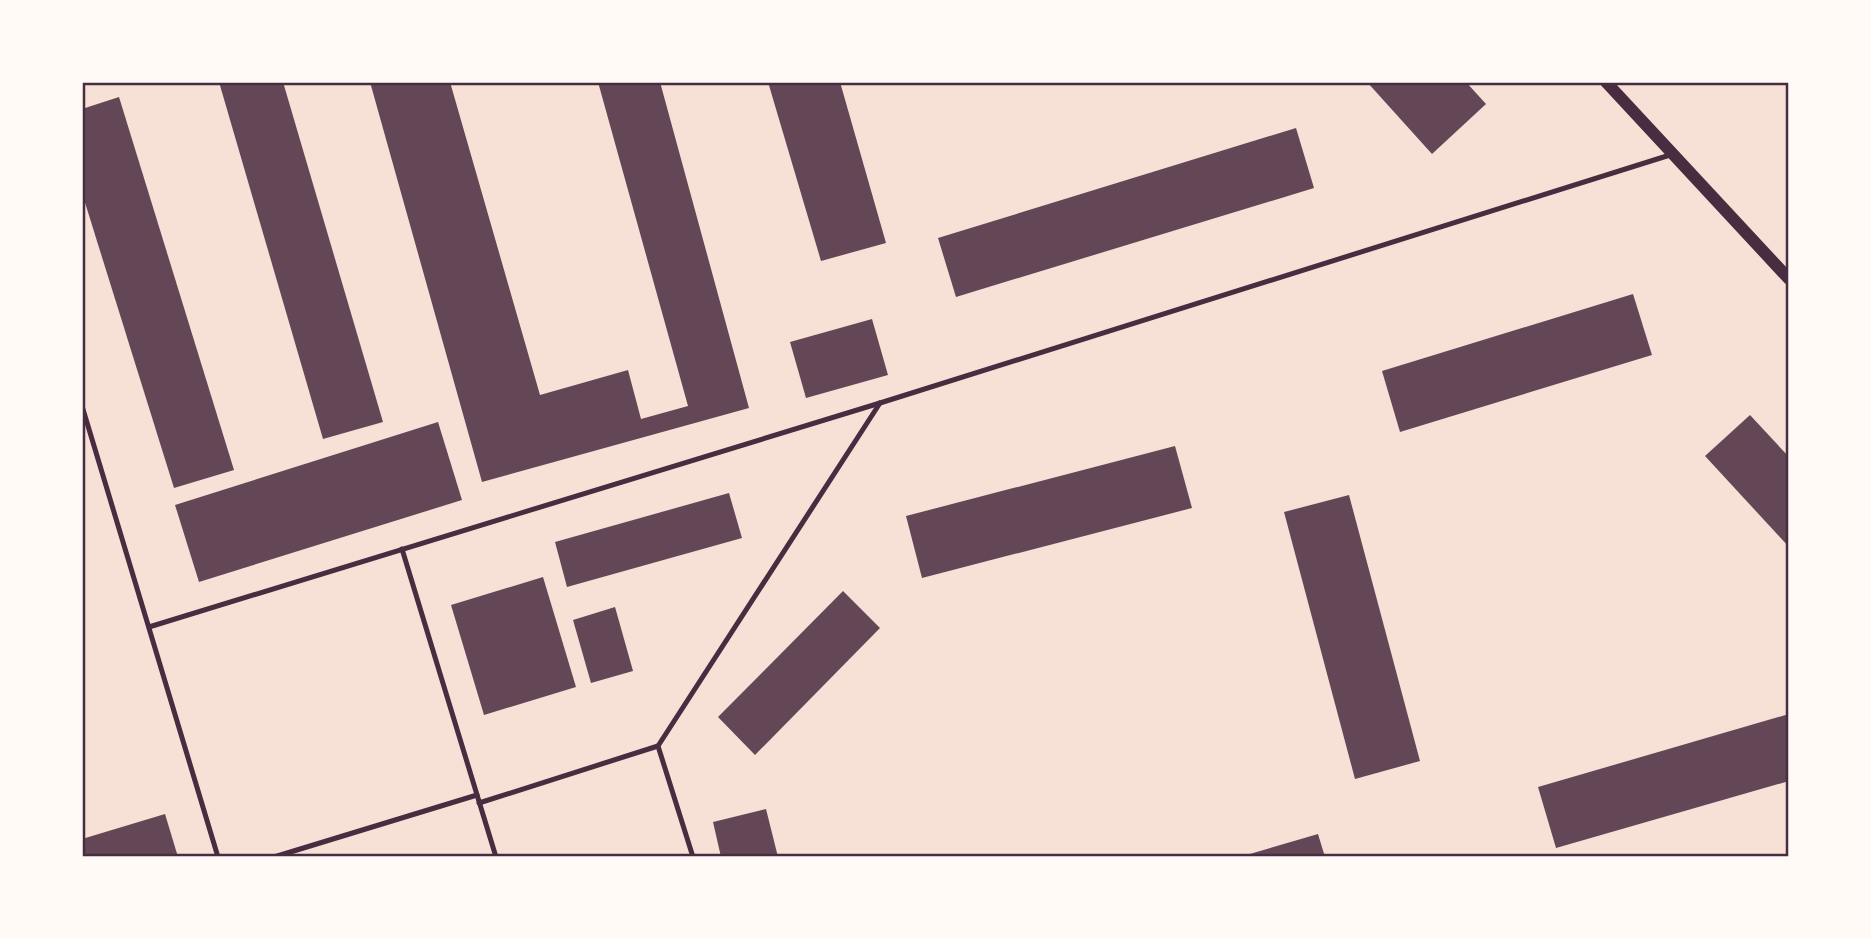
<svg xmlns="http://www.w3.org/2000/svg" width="1871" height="939" viewBox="0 0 1871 939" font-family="Commissioner,sans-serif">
  <rect width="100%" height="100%" fill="#f7e1d7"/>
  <g fill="#644757">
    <path d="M219,82H283L383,422L323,439Z"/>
    <path d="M370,82H450L540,395L628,370L641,419L688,406L598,82H660L749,408L482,482Z"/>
    <path d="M768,82H840L886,243L821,261Z"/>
    <path d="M1367,82H1466L1486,104L1432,154Z"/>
    <path d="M119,97L234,470L174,488L82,193V109Z"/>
    <path d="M1296,128L1314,188L956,297L938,238Z"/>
    <path d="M1633,294L1652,355L1400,432L1382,371Z"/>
    <path d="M872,319L888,375L806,398L790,342Z"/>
    <path d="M1750,415L1789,457V547L1705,456Z"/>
    <path d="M438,422L462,500L199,582L175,505Z"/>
    <path d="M1175,446L1192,508L922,578L906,516Z"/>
    <path d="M729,493L742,538L567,587L555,542Z"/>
    <path d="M1349,495L1420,761L1355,779L1284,512Z"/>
    <path d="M543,577L576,687L484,715L451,605Z"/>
    <path d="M843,591L880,628L755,755L718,717Z"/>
    <path d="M615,607L633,671L591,683L573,620Z"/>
    <path d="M1789,714V781L1556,848L1538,787Z"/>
    <path d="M766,809L778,857H721L713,822Z"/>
    <path d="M165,814L178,857H82V839Z"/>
    <path d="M1318,834L1325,857H1243V856Z"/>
  </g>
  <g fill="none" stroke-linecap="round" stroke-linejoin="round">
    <g stroke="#4a2c40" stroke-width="5">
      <path d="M82,406L218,857"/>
      <path d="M402,549L496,857"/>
      <path d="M149,627L880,403L1670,155"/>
      <path d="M658,746L880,403"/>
      <path d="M479,803L658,746L693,857"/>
      <path d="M274,857L477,795"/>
    </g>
    <path stroke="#4a2c40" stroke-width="12" d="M1606,82L1789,279"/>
  </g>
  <rect width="1871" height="939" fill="none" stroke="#fffaf5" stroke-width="168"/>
  <rect x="84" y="84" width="1703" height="771" fill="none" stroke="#4a2c40" stroke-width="2.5"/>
</svg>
